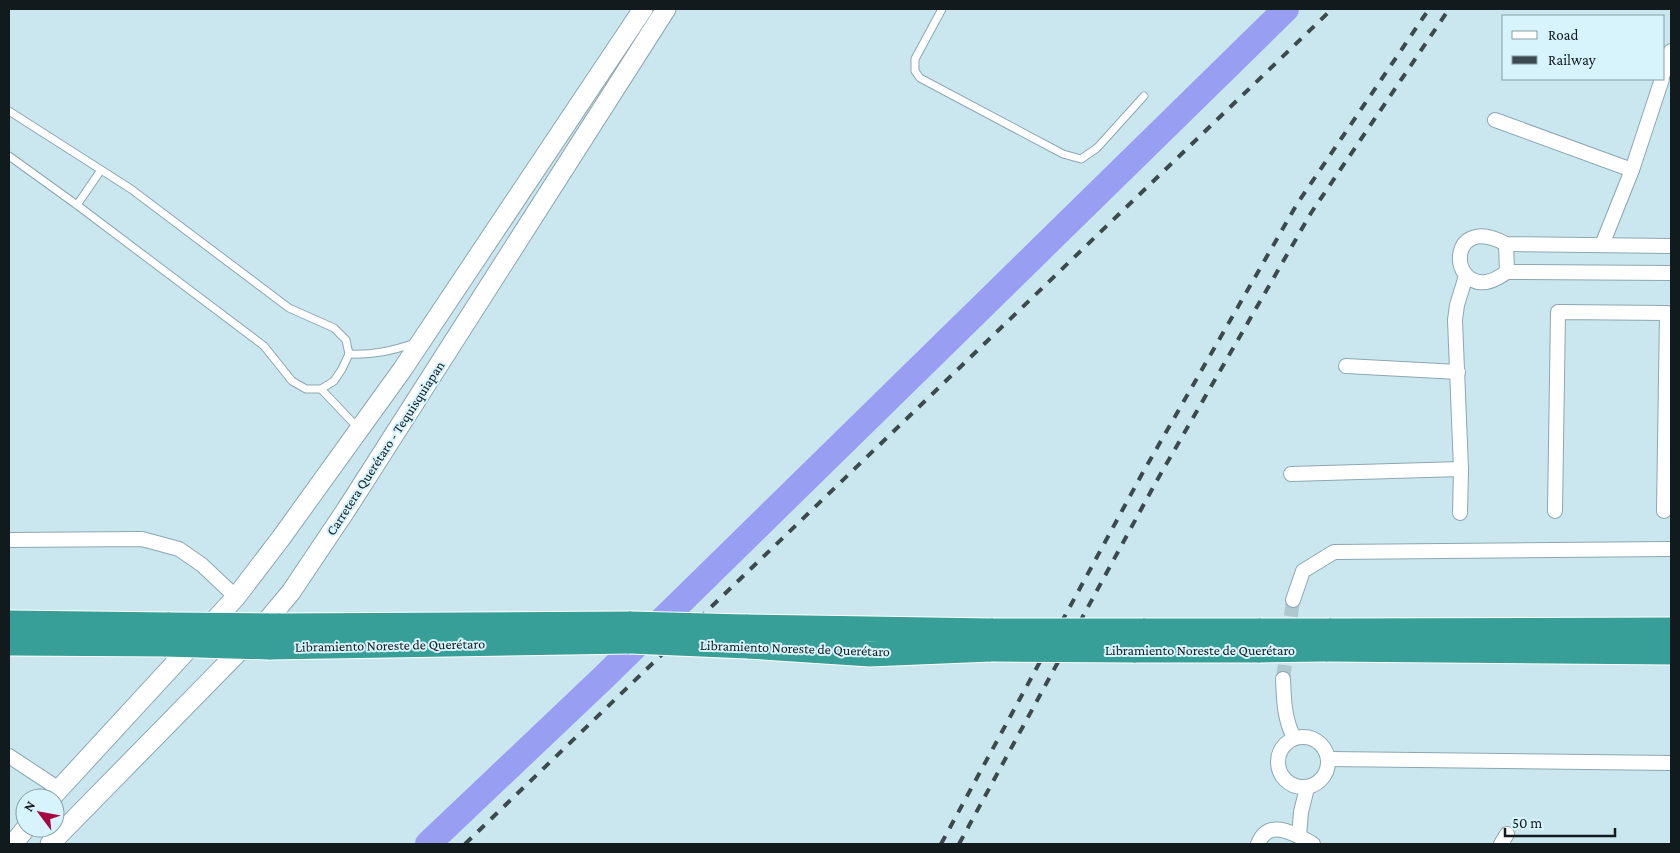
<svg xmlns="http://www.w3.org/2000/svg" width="1680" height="853" viewBox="0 0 1680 853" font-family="'Crimson Pro',serif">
  <rect width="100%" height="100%" fill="#cae7f0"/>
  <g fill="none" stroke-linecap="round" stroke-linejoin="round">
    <path stroke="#989ff3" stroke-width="26" d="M428,844L604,677L1286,9"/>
    <path stroke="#aec8d0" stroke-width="14" stroke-dasharray="14 7" stroke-linecap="butt" d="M1283,679L1293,600"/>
    <defs>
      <g id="service">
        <path d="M942,9L915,59V71L920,78L1063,154L1081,159L1097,148L1144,96"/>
        <path d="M9,111L131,189L289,308L334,328L346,340L349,354L342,369L334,381L321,389"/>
        <path d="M9,156L77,205L264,346L292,381L306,389H321L359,429"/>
        <path d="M77,205L101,170"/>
        <path d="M349,354C373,355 392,351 415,343"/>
      </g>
      <g id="minor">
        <path d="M1664,72L1671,51"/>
        <path d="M1495,120L1632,170"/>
        <path d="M1506,244L1507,272"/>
        <path d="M1602,245L1632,170L1662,79"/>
        <path d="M1671,246L1506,244C1449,213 1448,287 1486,282C1494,281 1501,276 1507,272L1671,273"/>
        <path d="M1346,366L1458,372"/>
        <path d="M1291,474L1461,469"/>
        <path d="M1555,511L1558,312L1667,313L1664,511"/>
        <path d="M1460,513L1461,469L1455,320L1457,305L1466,276"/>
        <path d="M9,540L142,539L179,549L202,565L236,597"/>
        <path d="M1293,600L1303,571L1334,552L1671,549"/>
        <path d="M1283,679C1284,700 1284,718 1294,738"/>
        <circle cx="1303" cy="762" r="25"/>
        <path d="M9,756L59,789"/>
        <path d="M1329,759L1671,763"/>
        <path d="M1299,836L1301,812L1307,788"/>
        <path d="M1258,844C1269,817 1295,834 1313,844"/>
        <path d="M1501,844L1507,834"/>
      </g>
      <g id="secondary">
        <path d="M51,798L236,597L281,538L402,370L643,9"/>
        <path d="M13,844L26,828"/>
        <path d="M50,844L256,634L291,592L346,510L666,9"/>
      </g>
      <g id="motorway">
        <path d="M9,623L170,625"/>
        <path d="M277,626L631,624"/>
        <path d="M745,627L993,631"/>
        <path d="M1143,631H1261"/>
        <path d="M1329,631L1671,630"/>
        <path d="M9,643L166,644"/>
        <path d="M748,646L870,654L991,649"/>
        <path d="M269,647L630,641"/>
        <path d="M1325,649L1671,652"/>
        <path d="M1133,650H1260"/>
      </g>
    </defs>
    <use href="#service" stroke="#8ca7af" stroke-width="9"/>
    <use href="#minor" stroke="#8ca7af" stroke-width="16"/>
    <use href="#secondary" stroke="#8ca7af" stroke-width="21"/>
    <use href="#motorway" stroke="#fff" stroke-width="27"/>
    <use href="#service" stroke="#fff" stroke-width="7"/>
    <use href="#minor" stroke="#fff" stroke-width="14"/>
    <use href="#secondary" stroke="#fff" stroke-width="19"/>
    <use href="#motorway" stroke="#379f97" stroke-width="25"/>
    <g stroke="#3b4a4e" stroke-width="4" stroke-dasharray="9 9" stroke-linecap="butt">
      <path d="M465,844L1332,9"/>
      <path d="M941,844L1142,474L1297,204L1429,9"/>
      <path d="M959,844L1156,482L1311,213L1449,9"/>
    </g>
    <defs>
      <g id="motorway-bridge">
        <path d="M631,624L745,627"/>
        <path d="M170,625L277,626"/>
        <path d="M993,631H1143"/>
        <path d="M1261,631H1329"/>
        <path d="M630,641L748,646"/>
        <path d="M166,644L269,647"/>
        <path d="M991,649L1133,650"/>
        <path d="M1260,650L1325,649"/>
      </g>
    </defs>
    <use href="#motorway-bridge" stroke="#fff" stroke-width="27" stroke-linecap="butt"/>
    <use href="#motorway-bridge" stroke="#379f97" stroke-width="25"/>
  </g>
  <g text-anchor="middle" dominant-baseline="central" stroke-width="4" stroke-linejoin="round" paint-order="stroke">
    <g font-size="14" fill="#111b1e" stroke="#d7f4fd">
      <text transform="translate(385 448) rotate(-57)">Carretera Querétaro - Tequisquiapan</text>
      <text transform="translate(390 645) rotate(-1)">Libramiento Noreste de Querétaro</text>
      <text transform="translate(795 648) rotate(2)">Libramiento Noreste de Querétaro</text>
      <text x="1200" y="650">Libramiento Noreste de Querétaro</text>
    </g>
  </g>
  <rect width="1680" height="853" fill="none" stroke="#111b1e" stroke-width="20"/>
  <rect x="1502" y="15" width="162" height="65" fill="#d7f4fd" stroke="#889da4"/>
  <rect x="1512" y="31" width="25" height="8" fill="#ffffff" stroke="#889da4"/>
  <text x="1548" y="40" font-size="15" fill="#111b1e">Road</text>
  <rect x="1512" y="56" width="25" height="8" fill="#3b4a4e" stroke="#889da4"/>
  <text x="1548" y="65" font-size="15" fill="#111b1e">Railway</text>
  <g transform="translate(40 813) rotate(302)"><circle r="24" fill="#d7f4fd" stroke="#889da4"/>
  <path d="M0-4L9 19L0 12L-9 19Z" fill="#a4083f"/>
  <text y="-8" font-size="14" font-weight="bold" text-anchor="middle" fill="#111b1e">N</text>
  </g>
  <path d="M1505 828v8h110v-8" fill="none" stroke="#111b1e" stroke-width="2.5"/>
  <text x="1512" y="828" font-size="15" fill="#111b1e" stroke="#d7f4fd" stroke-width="4" paint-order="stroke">50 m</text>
</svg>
